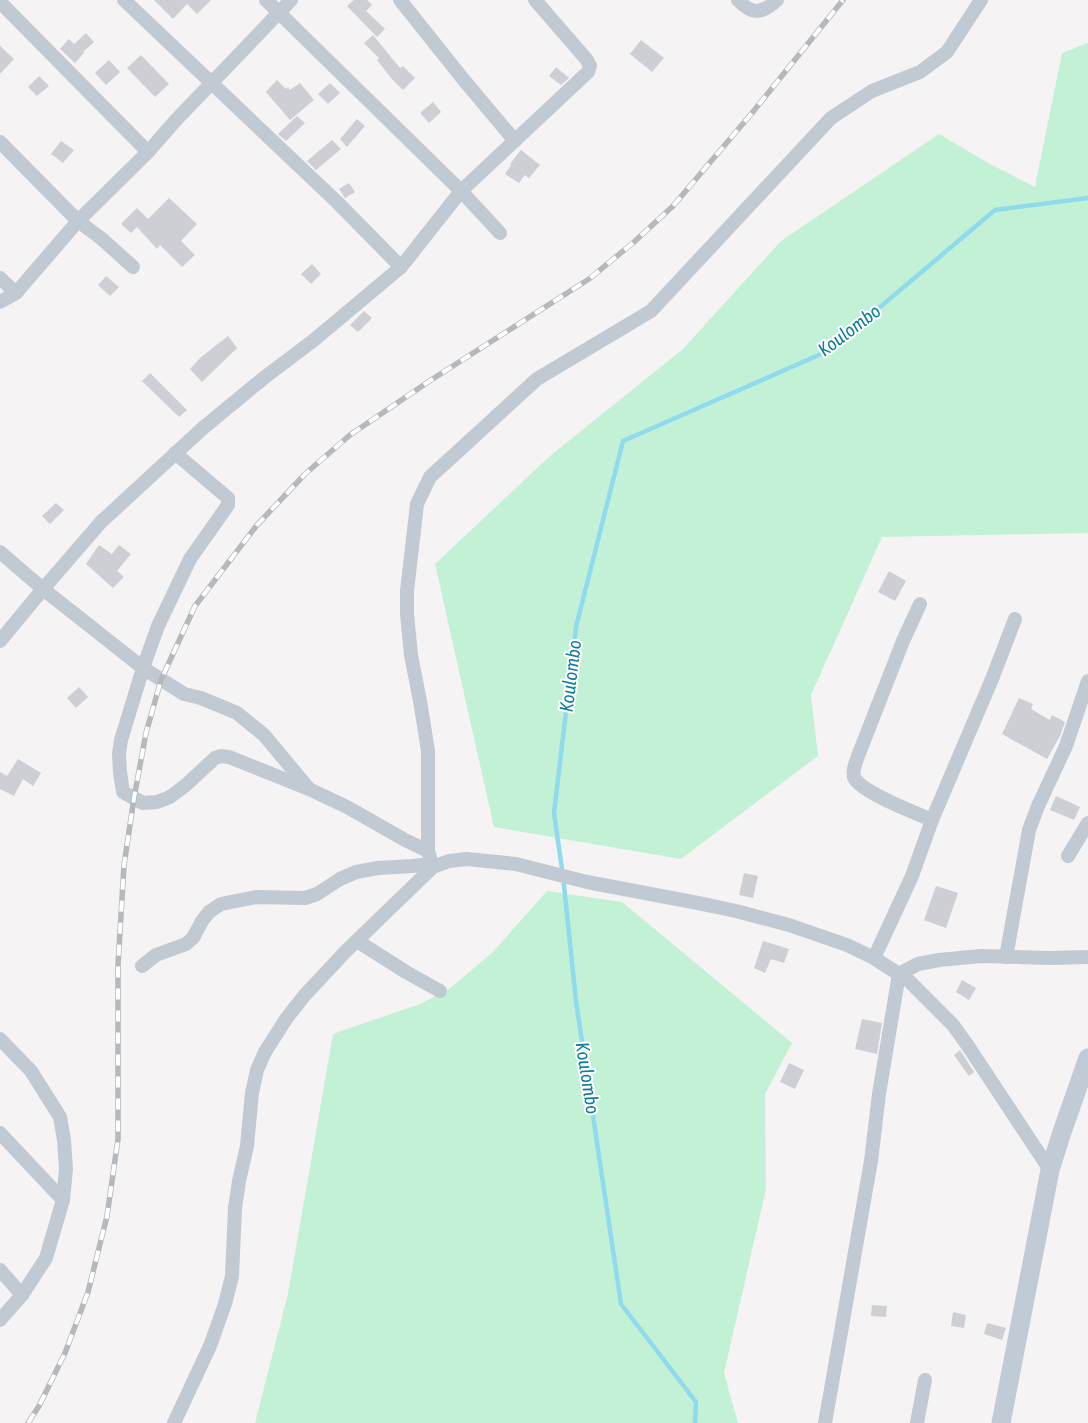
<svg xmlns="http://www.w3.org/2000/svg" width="1088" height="1423" viewBox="0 0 1088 1423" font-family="'Asap Condensed',sans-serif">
  <rect width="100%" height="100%" fill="#f5f3f3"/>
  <g fill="#c3f1d5">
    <path d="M1088,43V533L882,537L811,695L818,756L681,859L494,827L435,564L550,456L683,349L781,241L939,134L988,163L1035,187L1062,53Z"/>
    <path d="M547,891L622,902L792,1043L765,1094L766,1189L724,1373L738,1423H255L288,1294L333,1034L420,1004L449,989L493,952Z"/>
  </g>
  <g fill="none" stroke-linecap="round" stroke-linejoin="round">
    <path stroke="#90daee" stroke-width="4.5" d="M695,1423L696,1402L621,1304L576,1001L563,876L554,813L576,627L623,441L828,351L995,210L1088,198"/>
  </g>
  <g fill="#cdcfd5">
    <path d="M154,0H211L197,14L187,4L173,19Z"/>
    <path d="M354,0H367L372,5L366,11L385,29L377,37L347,6Z"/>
    <path d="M86,33L94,42L83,52L84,53L75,63L60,49L69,39L74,44Z"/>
    <path d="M373,35L400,68L403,66L415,78L403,90L391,78L377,60L379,58L364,43Z"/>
    <path d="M641,40L664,58L652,72L630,54Z"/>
    <path d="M0,46L14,59L0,74Z"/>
    <path d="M141,55L169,84L155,97L127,68Z"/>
    <path d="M109,60L120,72L106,85L95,73Z"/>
    <path d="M556,67L569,78L561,85L549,76Z"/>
    <path d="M39,76L49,86L37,96L28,87Z"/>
    <path d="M277,80L286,89L288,87L290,90L300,83L314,100L290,120L266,92Z"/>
    <path d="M330,83L340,93L328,104L318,94Z"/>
    <path d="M433,102L441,112L429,123L420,113Z"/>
    <path d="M297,116L305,123L286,141L278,134Z"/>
    <path d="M357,119L365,126L347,147L340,139Z"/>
    <path d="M332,140L341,149L316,170L307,161Z"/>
    <path d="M61,141L74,150L63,163L51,154Z"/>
    <path d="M521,150L540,165L529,178L525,175L519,183L505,174L511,165L510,164Z"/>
    <path d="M349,183L355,192L345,198L339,189Z"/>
    <path d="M169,198L197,224L181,241L195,255L182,267L160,245L157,249L137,227L131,233L121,224L137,208L148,219Z"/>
    <path d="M312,264L321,274L311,284L301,274Z"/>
    <path d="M106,276L119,287L110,296L98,285Z"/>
    <path d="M364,311L372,318L358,332L350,325Z"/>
    <path d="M228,336L237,348L202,382L190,369L200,358Z"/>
    <path d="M150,373L187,410L179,417L142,381Z"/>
    <path d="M56,503L64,510L50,524L42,516Z"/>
    <path d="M99,545L112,554L119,545L131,554L117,571L124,577L113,588L86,564Z"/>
    <path d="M889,571L906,581L895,601L878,592Z"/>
    <path d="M79,687L88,697L76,708L67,698Z"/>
    <path d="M1019,698L1033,704L1031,709L1050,720L1052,715L1065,722L1060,736L1047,759L1002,734Z"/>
    <path d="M18,759L41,773L33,786L23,779L14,796L0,789V772L7,776Z"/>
    <path d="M1056,796L1080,807L1074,820L1050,810Z"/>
    <path d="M744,873L758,876L753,898L739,895Z"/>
    <path d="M936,886L958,893L946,928L924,920Z"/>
    <path d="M763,941L789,949L784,963L771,959L765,973L754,968Z"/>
    <path d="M962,980L976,988L969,1000L956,992Z"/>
    <path d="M862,1019L882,1023L877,1054L855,1049Z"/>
    <path d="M960,1050L974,1072L969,1076L954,1055Z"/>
    <path d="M789,1063L804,1070L795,1089L780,1082Z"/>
    <path d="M872,1305L887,1306L886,1317L871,1316Z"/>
    <path d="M953,1312L966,1315L964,1328L951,1326Z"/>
    <path d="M987,1323L1006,1328L1002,1340L984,1334Z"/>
  </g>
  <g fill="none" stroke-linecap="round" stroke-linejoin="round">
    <g stroke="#c1cad2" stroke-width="14">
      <path d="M124,0L337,202L401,267"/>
      <path d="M266,0L461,191L500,233"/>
      <path d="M400,0L463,79L515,141"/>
      <path d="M738,0C752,15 762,14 777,0"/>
      <path d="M0,2L148,152"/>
      <path d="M0,142L78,221L102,239L133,267"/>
      <path d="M0,278L16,293"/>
      <path d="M0,302L16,293L78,221L148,152L176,120L291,0"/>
      <path d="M175,453L228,498V505L190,559L158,626L143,668L121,740L119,754L120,772L123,792L143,803L157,802L170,797L186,785L215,758L221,756L229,757L309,789"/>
      <path d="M0,552L43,589L143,668L184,694L201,698L237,713L264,735L309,789L347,807L405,840L428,851"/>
      <path d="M920,604L903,641L858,756C856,762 851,773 855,779C864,793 915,813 932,820"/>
      <path d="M0,641L43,589L101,522L203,428L265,377L314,340L401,267L461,191L588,72L590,66L587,60L535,0"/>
      <path d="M1068,856L1088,823"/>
      <path d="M433,867L428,851V751L420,701L411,655L407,614V591L417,504L430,477L537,379L651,311L831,118L872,91L920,72L947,52L981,0"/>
      <path d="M357,941L406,972L440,991"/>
      <path d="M1006,957L1029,830L1038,806L1066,746L1088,681"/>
      <path d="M874,958L912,876L932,820L992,679L1015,619"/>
      <path d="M142,966L156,955L186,944L193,938L202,921L209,912L221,904L256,897L305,898L317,894L340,879L356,872L378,868L412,866L432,864"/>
      <path d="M0,1039L31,1071L60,1117L64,1140L66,1169L63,1200L46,1258L22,1295L0,1320"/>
      <path d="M0,1133L63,1200"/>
      <path d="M0,1270L22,1295"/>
      <path d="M174,1423L210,1346L225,1304L232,1276L235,1208L239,1181L247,1146L252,1093L257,1070L265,1052L286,1019L304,996L346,951L433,867L449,861L467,859L516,864L587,882L698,903L736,911L789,925L847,945L874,958L908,980L953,1025L968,1046L1050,1170"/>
      <path d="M825,1423L871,1161L879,1094L899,974L918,964L939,960L981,956L1049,958L1088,957"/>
      <path d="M917,1423L925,1380"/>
    </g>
    <path stroke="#c1cbd6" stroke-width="19" d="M1001,1423L1050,1170L1062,1132L1088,1058"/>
    <defs>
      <path id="rail" d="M28,1423L39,1406L65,1353L88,1292L107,1216L118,1139V965L124,865L134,798L146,733L161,680L195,606L257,525L305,474L350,435L431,380L589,279L634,242L673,206L752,113L843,0"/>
    </defs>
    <use href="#rail" stroke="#b5b8bd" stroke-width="5.5"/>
    <use href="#rail" stroke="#fff" stroke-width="4" stroke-dasharray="11" stroke-linecap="butt"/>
  </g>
  <g text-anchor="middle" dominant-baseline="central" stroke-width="4" stroke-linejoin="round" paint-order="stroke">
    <g font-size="19" font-style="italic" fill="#0c7c9b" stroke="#fff">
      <text transform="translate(849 330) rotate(-37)">Koulombo</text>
      <text transform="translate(570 676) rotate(-83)">Koulombo</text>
      <text transform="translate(588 1078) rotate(81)">Koulombo</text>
    </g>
  </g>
</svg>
